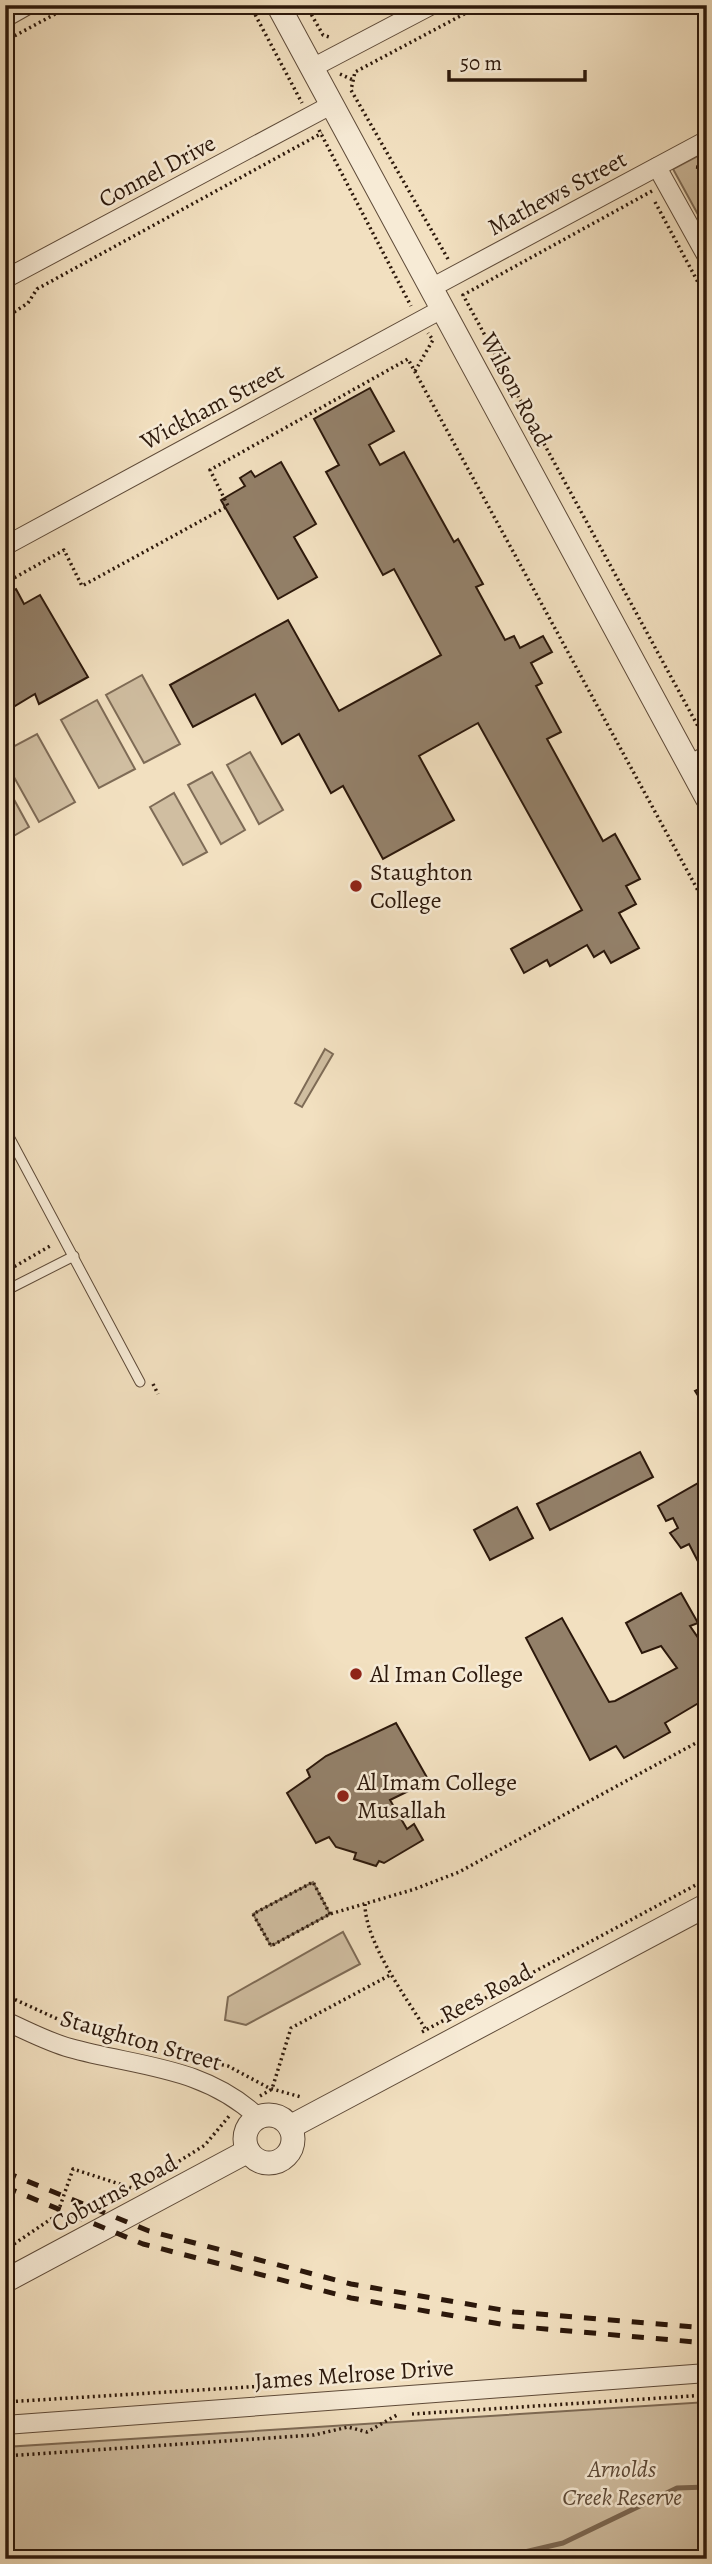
<svg xmlns="http://www.w3.org/2000/svg" width="712" height="2564" viewBox="0 0 712 2564" font-family="Alegreya,serif">
  <rect width="100%" height="100%" fill="#f2e0c0"/>
  <filter id="stains"><feTurbulence type="fractalNoise" baseFrequency=".00286" numOctaves="4"/><feColorMatrix values="0 0 0 0 .2 0 0 0 0 .09 0 0 0 0 .02 0 0 0 .5 -.17"/></filter>
  <radialGradient id="worn" r=".72"><stop offset=".6" stop-color="#630" stop-opacity="0"/><stop offset="1" stop-color="#630" stop-opacity=".3"/></radialGradient>
  <g fill="#d0bea1" stroke="#7e6b56" stroke-width="2">
    <path d="M707,151V231L673,169Z"/>
    <path d="M142,675L180,744L144,763L106,695Z"/>
    <path d="M97,700L135,769L99,788L61,720Z"/>
    <path d="M37,734L75,802L39,822L5,761V751Z"/>
    <path d="M250,752L283,810L259,824L227,765Z"/>
    <path d="M212,772L245,830L221,844L188,785Z"/>
    <path d="M5,783L29,827L5,841Z"/>
    <path d="M174,793L207,852L183,865L150,807Z"/>
    <path d="M325,1049L333,1054L302,1107L295,1103Z"/>
    <path d="M313,1882L330,1914L271,1946L253,1914Z"/>
    <path d="M343,1932L360,1964L246,2025L225,2020L228,1997Z"/>
    <path d="M707,2402V2559H5V2447Z"/>
  </g>
  <g fill="none" stroke-linecap="round" stroke-linejoin="round">
    <path stroke="#7b6752" stroke-width="5" d="M494,2559L563,2543L677,2488L707,2487"/>
  </g>
  <g fill="#938069" stroke="#2c180b" stroke-width="2">
    <path d="M370,388L394,431L369,445L380,465L404,452L454,542L458,539L483,584L476,587L505,640L514,636L520,648L543,636L552,652L531,663L542,683L536,686L561,732L547,739L603,841L615,834L640,879L626,886L636,904L619,913L639,948L611,963L604,951L594,957L587,945L550,966L547,960L524,973L511,949L582,910L478,723L419,756L454,820L383,859L343,786L331,793L299,734L282,744L255,694L193,727L170,685L288,620L339,711L441,655L394,569L383,575L326,472L339,465L314,419Z"/>
    <path d="M281,462L316,524L294,537L317,577L278,599L221,500L245,486L240,478L251,471L255,477Z"/>
    <path d="M16,589L24,604L40,595L88,677L39,704L35,694L5,712V595Z"/>
    <path d="M707,1385V1410L695,1391Z"/>
    <path d="M640,1452L653,1477L550,1530L537,1504Z"/>
    <path d="M707,1478V1579L689,1544L681,1548L670,1533L678,1528L673,1518L666,1521L658,1506Z"/>
    <path d="M517,1507L533,1538L490,1560L474,1530Z"/>
    <path d="M681,1593L698,1623L690,1626L699,1639L707,1641V1698L665,1723L670,1732L624,1758L616,1746L590,1760L526,1638L562,1618L609,1702L615,1701L677,1668L661,1646L642,1653L626,1623Z"/>
    <path d="M396,1723L429,1781L390,1800L407,1829L414,1824L423,1840L384,1863L379,1861L376,1866L354,1859L356,1853L336,1847L329,1837L316,1843L287,1793L310,1777L307,1770L326,1756Z"/>
  </g>
  <g fill="none" stroke-linecap="round" stroke-linejoin="round">
    <defs>
      <g id="service">
        <path d="M5,1129L140,1382"/>
        <path d="M5,1291L74,1256"/>
      </g>
      <g id="minor">
        <path d="M5,18L28,5"/>
        <path d="M312,68L432,5"/>
        <path d="M657,167L707,257"/>
        <path d="M5,279L331,105"/>
        <path d="M431,288L707,140"/>
        <path d="M5,546L442,309"/>
        <path d="M689,765L707,755"/>
        <path d="M5,2021C26,2030 48,2042 70,2048C138,2067 203,2066 258,2117"/>
        <path d="M5,2425L707,2373"/>
      </g>
      <g id="tertiary">
        <path d="M278,5L707,798"/>
        <circle cx="269" cy="2139" r="24"/>
        <path d="M290,2127L707,1905"/>
        <path d="M5,2281L248,2151"/>
      </g>
    </defs>
    <use href="#service" stroke="#5e4a38" stroke-width="11"/>
    <use href="#minor" stroke="#5e4a38" stroke-width="20"/>
    <use href="#tertiary" stroke="#5e4a38" stroke-width="25"/>
    <g stroke="#2c180b" stroke-width="3.5" stroke-dasharray="2 3.5" stroke-linecap="butt">
      <path d="M250,5L302,103"/>
      <path d="M306,5L323,35L332,38"/>
      <path d="M5,41L72,5"/>
      <path d="M340,74L353,80"/>
      <path d="M319,130L411,306"/>
      <path d="M696,167L707,168"/>
      <path d="M652,191L463,295L700,730L707,731"/>
      <path d="M655,202L707,299"/>
      <path d="M448,259L351,90L355,72L481,5"/>
      <path d="M5,318L28,303L37,289L322,133"/>
      <path d="M415,371L433,340L428,333"/>
      <path d="M5,583L64,550L82,586L228,506L210,470L408,359L707,907"/>
      <path d="M5,1110L9,1118"/>
      <path d="M5,1272L52,1245"/>
      <path d="M153,1384L158,1394"/>
      <path d="M365,1904C365,1942 406,1997 426,2030"/>
      <path d="M330,1914L313,1882L253,1914L271,1946L330,1914L415,1889L459,1872L707,1737"/>
      <path d="M5,1995L86,2032"/>
      <path d="M422,2032L707,1879"/>
      <path d="M195,2059L228,2066L269,2088L301,2097"/>
      <path d="M260,2096L272,2089L291,2028L392,1974"/>
      <path d="M165,2170L205,2145L230,2115"/>
      <path d="M5,2250L57,2215L73,2169L135,2189"/>
      <path d="M5,2402L297,2384"/>
      <path d="M412,2414L707,2395"/>
      <path d="M5,2456L314,2435L348,2427L367,2432L397,2415"/>
    </g>
    <use href="#service" stroke="#f7ebd6" stroke-width="9"/>
    <use href="#minor" stroke="#f7ebd6" stroke-width="18"/>
    <use href="#tertiary" stroke="#f7ebd6" stroke-width="23"/>
    <g stroke="#2c180b" stroke-width="5" stroke-dasharray="12 12" stroke-linecap="butt">
      <path d="M5,2172L149,2231L351,2284L514,2312L707,2328"/>
      <path d="M5,2187L143,2244L351,2298L512,2326L707,2343"/>
    </g>
  </g>
  <g fill="#8f2418" stroke="#f7ebd6" stroke-width="2.5">
    <circle cx="356" cy="886" r="7"/>
    <circle cx="356" cy="1674" r="7"/>
    <circle cx="343" cy="1796" r="7"/>
  </g>
  <g text-anchor="middle" dominant-baseline="central" stroke-width="5" stroke-linejoin="round" paint-order="stroke">
    <g font-size="24" fill="#2c180b" stroke="#f7ebd6">
      <text transform="translate(157 171) rotate(-28)">Connel Drive</text>
      <text transform="translate(557 193) rotate(-28)">Mathews Street</text>
      <text transform="translate(516 389) rotate(62)">Wilson Road</text>
      <text transform="translate(212 406) rotate(-28)">Wickham Street</text>
      <text transform="translate(486 1993) rotate(-28)">Rees Road</text>
      <text transform="translate(141 2040) rotate(16)">Staughton Street</text>
      <text transform="translate(114 2193) rotate(-28)">Coburns Road</text>
      <text transform="translate(354 2374) rotate(-4)">James Melrose Drive</text>
    </g>
    <g font-size="24" fill="#2c180b" stroke="#f7ebd6" text-anchor="start">
      <text x="370" y="872">Staughton<tspan x="370" dy="28">College</tspan></text>
      <text x="370" y="1674">Al Iman College</text>
      <text x="357" y="1782">Al Imam College<tspan x="357" dy="28">Musallah</tspan></text>
    </g>
    <g font-size="24" font-style="italic" fill="#5d4a38" stroke="#f7ebd6">
      <text x="622" y="2469">Arnolds<tspan x="622" dy="28">Creek Reserve</tspan></text>
    </g>
  </g>
  <rect width="712" height="2564" fill="none" stroke="#f2e0c0" stroke-width="28"/>
  <rect x="7" y="7" width="698" height="2550" fill="none" stroke="#2c180b" stroke-width="3.5"/>
  <rect x="14" y="14" width="684" height="2536" fill="none" stroke="#2c180b" stroke-width="2"/>
  <path d="M449 70v10h136v-10" fill="none" stroke="#2c180b" stroke-width="3.5"/>
  <text x="460" y="70" font-size="21" fill="#2c180b" stroke="#f7ebd6" stroke-width="5" paint-order="stroke">50 m</text>
  <rect width="100%" height="100%" filter="url(#stains)"/>
  <rect width="100%" height="100%" fill="url(#worn)"/>
</svg>
